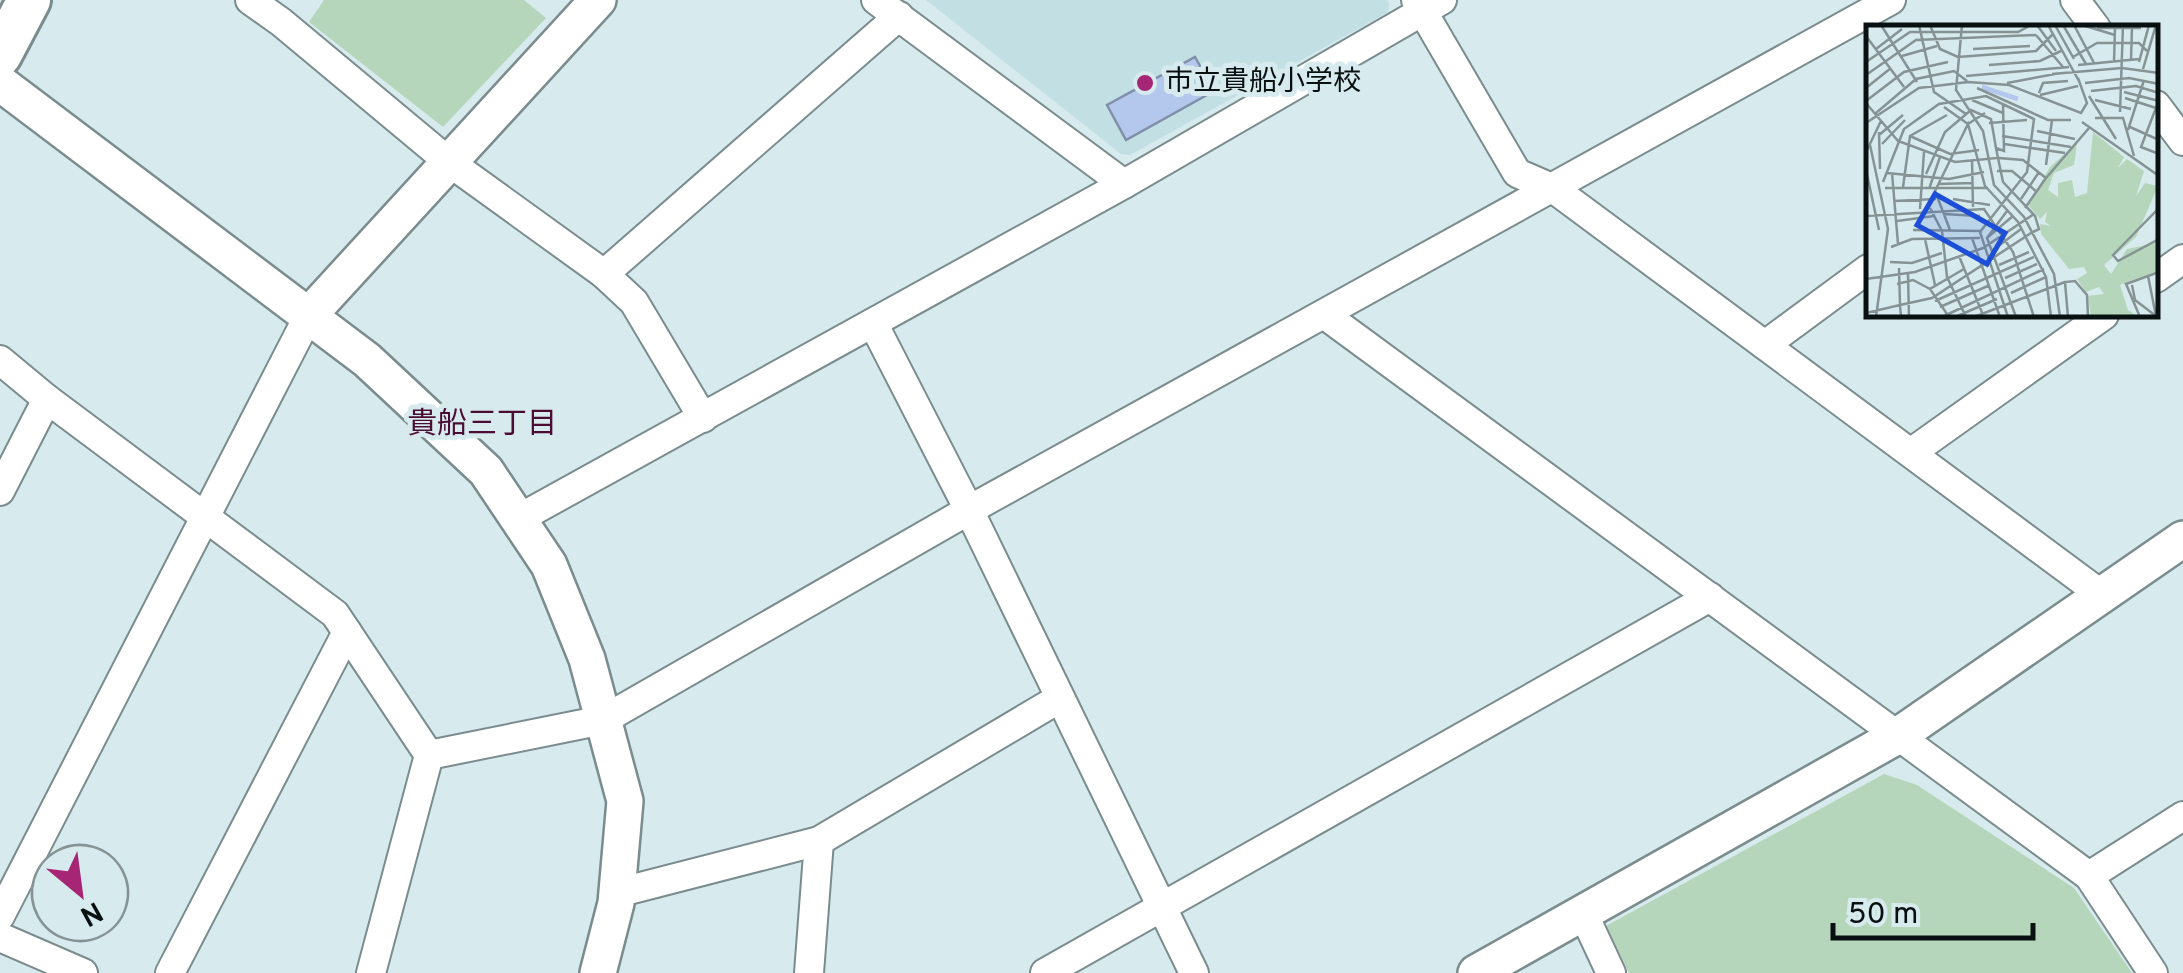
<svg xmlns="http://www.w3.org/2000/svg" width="2183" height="973" viewBox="0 0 2183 973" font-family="Overpass,'Noto Sans JP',sans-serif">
  <rect width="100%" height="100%" fill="#d7eaed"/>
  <path fill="#c2dfe3" d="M926,0H1387L1389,3L1388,12L1130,155L1121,154Z"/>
  <g fill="#b6d6bc">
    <path d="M324,0H524L546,18L443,127L309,22Z"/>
    <path d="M1884,774L1917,785L2074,888L2132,973H1629L1606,926Z"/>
  </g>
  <path fill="#b4c7ec" stroke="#8190aa" stroke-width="2.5" d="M1195,57L1214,91L1126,140L1107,105Z"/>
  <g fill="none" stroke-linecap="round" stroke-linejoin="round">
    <defs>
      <g id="minor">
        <path d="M250,0L281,22L449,162L604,274L634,302L703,418"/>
        <path d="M876,0L1124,184"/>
        <path d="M1416,0L1517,173L1554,189L2102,595"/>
        <path d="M2075,0L2096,28"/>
        <path d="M2156,105L2183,141"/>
        <path d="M604,274L899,16"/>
        <path d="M2156,278L2183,259"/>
        <path d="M1325,315L2089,876L2153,973"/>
        <path d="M873,323L969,510L1194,973"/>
        <path d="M1765,345L1868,269"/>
        <path d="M0,360L47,399L335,614L429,755L371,973"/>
        <path d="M1912,452L2104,315"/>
        <path d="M0,491L47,399"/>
        <path d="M518,519L1124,184L1442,0"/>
        <path d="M429,755L603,720L969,510L1891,0"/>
        <path d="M2089,876L2183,816"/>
        <path d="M617,893L819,841L1060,698"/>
        <path d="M1583,913L1611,973"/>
        <path d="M0,916L309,315"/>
        <path d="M0,937L83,973"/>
        <path d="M170,973L347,632"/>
        <path d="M809,973L819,841"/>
        <path d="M1045,973L1710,597"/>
      </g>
      <g id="tertiary">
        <path d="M0,83L367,360L486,471L549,565L587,659L625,801L616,903L598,973"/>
        <path d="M309,315L598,0"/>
        <path d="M1476,973L1899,735L2183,539"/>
      </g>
      <path id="primary" d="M0,55L29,0"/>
    </defs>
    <use href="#minor" stroke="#7a8c8e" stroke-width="32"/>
    <use href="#tertiary" stroke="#7a8c8e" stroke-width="40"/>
    <use href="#primary" stroke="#7a8c8e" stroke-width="48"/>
    <use href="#minor" stroke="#fff" stroke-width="28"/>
    <use href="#tertiary" stroke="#fff" stroke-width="35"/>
    <use href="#primary" stroke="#fff" stroke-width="42"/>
  </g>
  <circle fill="#a62574" stroke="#d7eaed" stroke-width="4" cx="1145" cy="83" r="10"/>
  <g text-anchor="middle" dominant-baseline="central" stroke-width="10" stroke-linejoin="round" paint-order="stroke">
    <g font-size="28" fill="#091011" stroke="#d7eaed" text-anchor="start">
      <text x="1165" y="83">市立貴船小学校</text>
    </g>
    <g font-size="30" fill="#4a0c32" stroke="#d7eaed">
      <text x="482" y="425">貴船三丁目</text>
    </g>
  </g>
  <g transform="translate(1866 25)">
    <rect width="292" height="292" fill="#d7eaed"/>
    <path d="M227,107L258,132L252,143L261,134L278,146L270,171L279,158L292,161L270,212L238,240L245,249L261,224L290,218L292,246L254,260L262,285L272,292H225L222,271L238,269L233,262L220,267L211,254L221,248L218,242L203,244L175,209L174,199L185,201L179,197L181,187L174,194L162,180L184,142L211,118L208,140L188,148L182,165L192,172V158L206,155L209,172L221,168Z" fill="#b6d6bc"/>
    <path fill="none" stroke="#b4c7ec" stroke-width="5" d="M116,62L152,74"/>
    <path fill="none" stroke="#859395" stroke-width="2.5" d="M15,0L51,57M53,0L68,67L100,89M64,0L74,24L92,32L170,26L187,9M96,0L90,65L117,106L128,160L158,192L188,249L194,292M171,0L190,26M182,0L214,58M189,0L208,34M197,0L220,39M208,0L228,38M216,0L249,10M231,3H275M170,10L197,42M0,11L38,62M10,24L36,4M107,24L164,21M36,31L71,21M207,32L231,18H273L281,26M265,35L266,2M0,37L44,7H152L165,0M248,37L249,3M273,37L283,0M123,40L174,36L195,26M212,40L273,34M277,44L290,0M186,49L256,43L293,48M0,50L50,15L170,10M100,51L203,42M141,58L189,49M219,58L263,53L293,59M0,63L25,43M111,63L182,95H205M225,66L270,61L293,68M258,67L293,76M173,68L177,58L202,56M174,70L212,61M223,71L250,114M259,73L290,83M106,75L137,88M229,75L265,84M293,75L275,122L293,129M0,76L38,47L82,37M0,78L32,116L89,137L132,133L130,123L138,126L137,79M78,82L102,99L119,88M254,87L257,0M10,88L50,54L88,46L101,56M229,93H257L268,131M216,97L293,151M0,98L53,63L102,57L143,60L215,88L221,78L212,53M123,98L161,95M264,102L293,115M262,105L278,55M171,106L209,114M13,107L14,144M13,110L37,90M44,111L84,129L113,125M136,111L205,122M16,119L39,95M138,119L199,128M4,120L22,204L10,292M0,127L15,96M106,135L107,182M180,140L186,95M0,145L13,205M131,146H146L171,167M21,148L83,154L118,147M26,148L32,219M60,149L79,107L105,85L125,94L130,123M17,157L38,104L73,79L120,71L168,94L161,147L114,207L142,292M72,159L107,158M37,162L44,111L81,90M19,163H122M0,164V262M63,164L74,132M87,174L124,180M155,174L173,147M28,176L70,174M64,183L76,206L81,252L100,292M159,183L180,153M293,183L247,230L252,236L293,214M54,184L58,127M141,186L121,213L150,292M77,189L114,191M0,191L118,184L147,227L168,292M31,196L68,191M47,205L116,206M84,205L69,166L102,99L119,161L152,197L180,252L185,292M165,208L173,204L169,191L137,157L132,133L157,135L180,153L223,103M122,212L147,191M106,213L134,292M59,214L69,260M25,222L46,214L114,213M127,225L155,204M93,231L117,290M24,237L46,238L76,228M133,240L163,227M42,249L43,292M282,251L290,291M139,253L171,239M0,254L49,247L117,223L168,189M31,259L47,255L64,264M266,260L269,275L290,291M145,268L180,252M69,276L168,232M74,282L124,260M0,288L34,280L33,243M35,292L34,280L66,273L165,208M76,292L178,244M83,292L64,264L98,244M89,292L131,274M108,292L199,257M202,292L199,257L209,256L221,270L222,292M274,292L260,259L293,247"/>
    <path fill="#1d4ed8" fill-opacity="0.15" stroke="#1d4ed8" stroke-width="5" d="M69,169L139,208L121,239L51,200Z"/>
    <rect width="292" height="292" fill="none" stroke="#091011" stroke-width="5"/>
  </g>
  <g transform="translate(80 893) rotate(151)"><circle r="48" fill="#d7eaed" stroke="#859395" stroke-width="2.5"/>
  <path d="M0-8L18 38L0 25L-18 38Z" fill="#a62574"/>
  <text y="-15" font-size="28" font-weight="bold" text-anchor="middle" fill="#091011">N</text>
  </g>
  <path d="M1833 923v15h200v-15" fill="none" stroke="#091011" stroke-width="5"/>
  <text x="1848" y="923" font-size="30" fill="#091011" stroke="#d7eaed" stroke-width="8" paint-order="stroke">50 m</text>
</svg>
